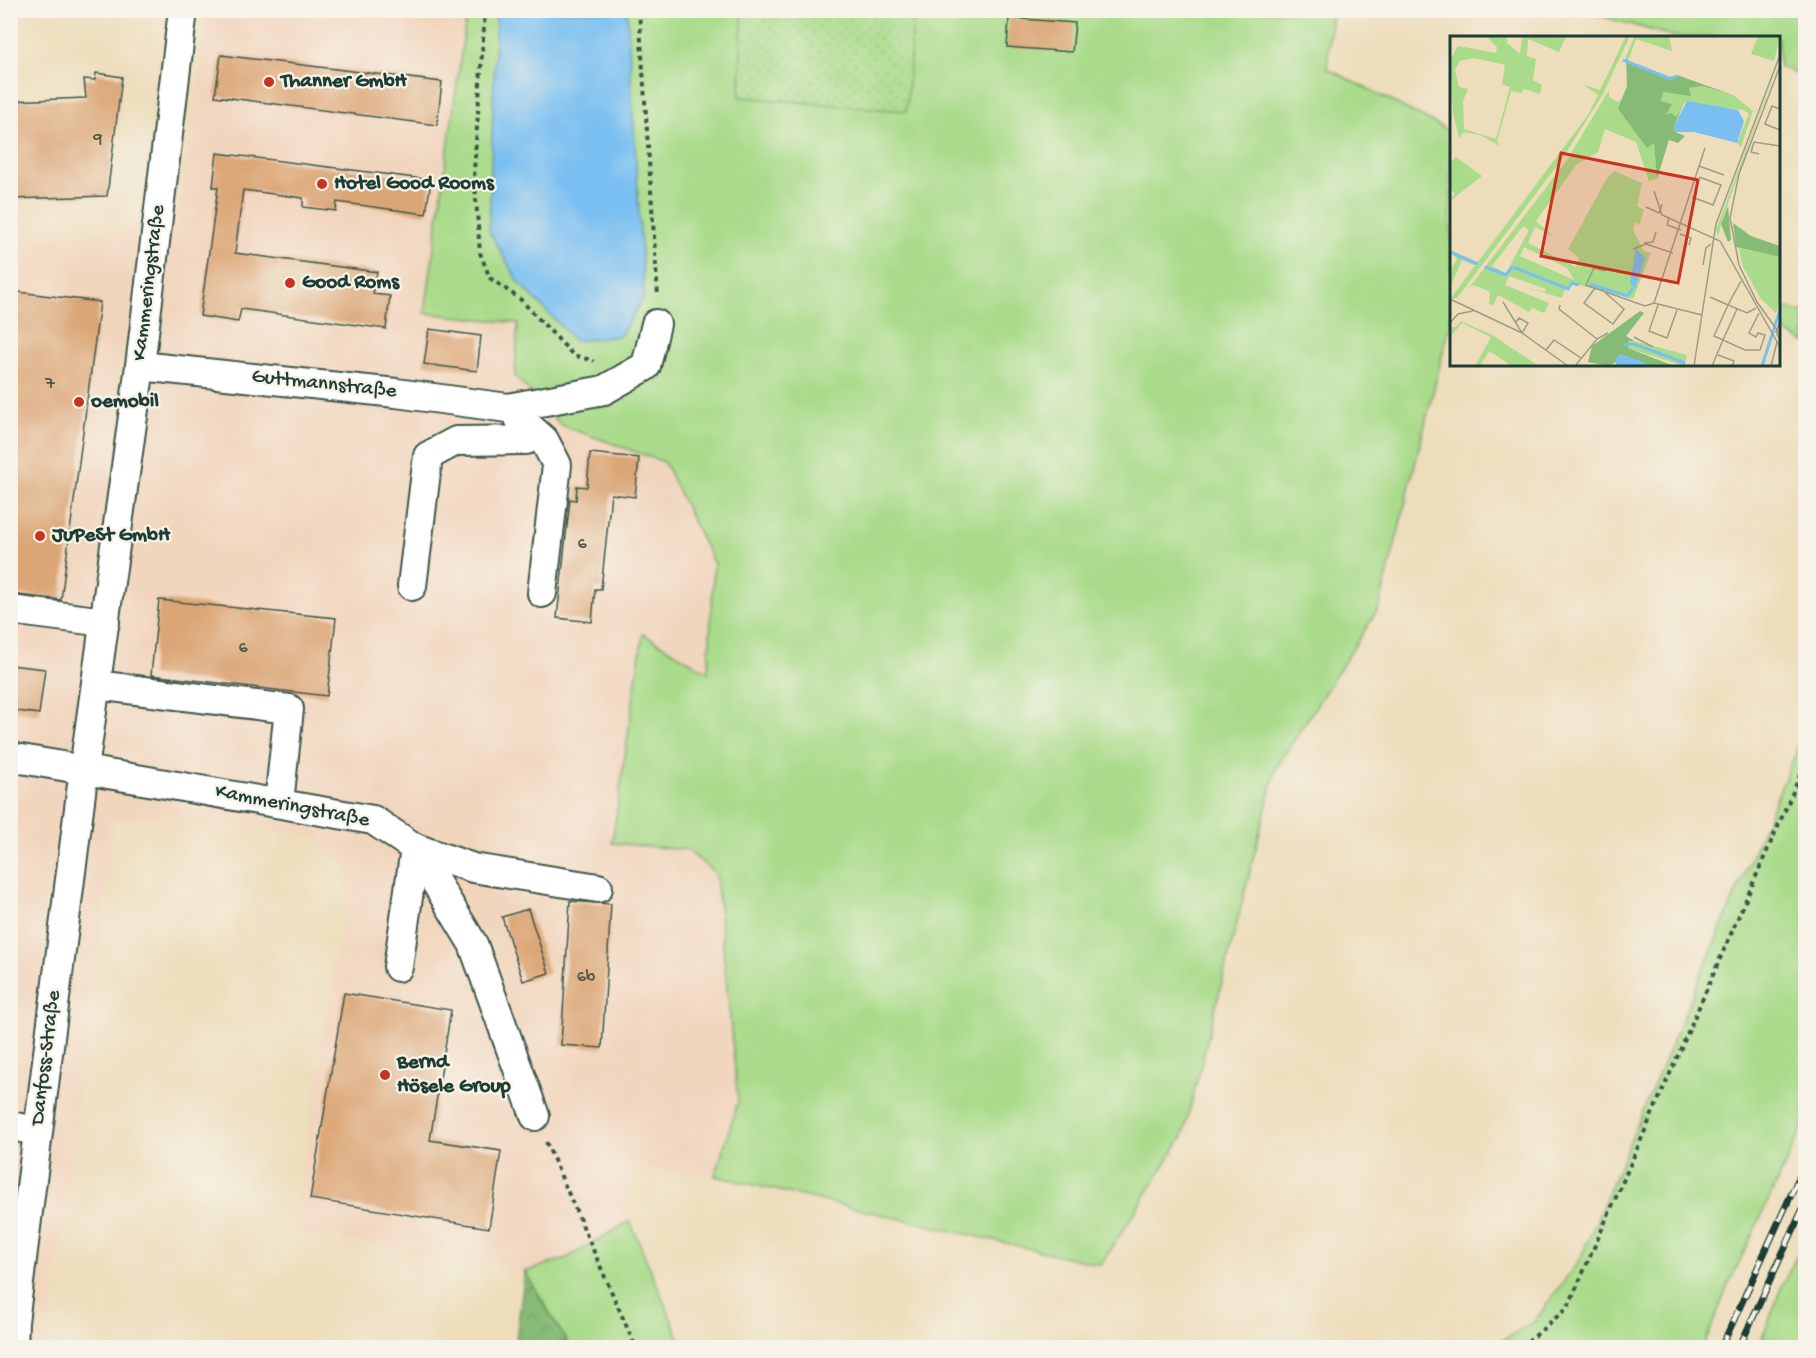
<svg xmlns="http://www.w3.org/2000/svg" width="1816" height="1358" viewBox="0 0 1816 1358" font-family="'Gochi Hand',sans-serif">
  <defs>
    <pattern id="forest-crowns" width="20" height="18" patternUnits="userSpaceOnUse" patternTransform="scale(1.5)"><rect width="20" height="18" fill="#86bb76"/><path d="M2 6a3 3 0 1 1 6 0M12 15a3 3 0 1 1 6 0" fill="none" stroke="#6d9962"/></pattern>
    <pattern id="garden-dots" width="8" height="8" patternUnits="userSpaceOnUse" patternTransform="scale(1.5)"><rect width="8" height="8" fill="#a9db8a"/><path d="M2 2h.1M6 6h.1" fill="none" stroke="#91bd78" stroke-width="1.8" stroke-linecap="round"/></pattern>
  </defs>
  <rect width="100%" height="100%" fill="#f7f3e8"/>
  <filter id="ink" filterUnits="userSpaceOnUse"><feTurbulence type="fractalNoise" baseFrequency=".0167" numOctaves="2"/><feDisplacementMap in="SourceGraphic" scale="12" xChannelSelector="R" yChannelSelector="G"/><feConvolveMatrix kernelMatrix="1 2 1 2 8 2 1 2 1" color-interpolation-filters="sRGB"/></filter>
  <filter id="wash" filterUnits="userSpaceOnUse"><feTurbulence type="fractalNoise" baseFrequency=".008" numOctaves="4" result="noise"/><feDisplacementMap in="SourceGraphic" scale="24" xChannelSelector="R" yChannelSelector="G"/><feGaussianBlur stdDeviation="1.35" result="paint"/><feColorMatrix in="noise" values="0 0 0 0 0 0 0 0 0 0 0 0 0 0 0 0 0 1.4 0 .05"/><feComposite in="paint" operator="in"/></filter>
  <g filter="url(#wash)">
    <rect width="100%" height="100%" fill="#edddbb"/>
    <path fill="#f1d5bd" d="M208,11H467L425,312L518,323L561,425L664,462L714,565L708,672L643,634L612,842L687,850L716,873L738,1101L715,1176L626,1166L630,1221L567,1258L525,1272L292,1230L349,872L314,836L145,815L113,822L47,1347L11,1348V241L176,228Z"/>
    <g fill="#a9db8a" stroke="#648c5f" stroke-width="1.5">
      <path d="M467,11H1332L1327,68L1451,132V320L1379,608L1276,768L1183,1136L1101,1265L715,1176L738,1101L716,874L687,850L612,843L643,634L708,672L714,564L664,462L561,425L515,376L518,323L425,313Z"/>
      <path d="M1582,11H1805V75L1779,67L1778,38L1676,37Z"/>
      <path d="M1779,306L1805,313V343L1779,328Z"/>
      <path d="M1805,731V1122L1728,1286L1703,1347H1491L1534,1322L1580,1259Z"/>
      <path d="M630,1221L683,1347H570L525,1272L567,1258Z"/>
      <path d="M1805,1239V1347H1759L1782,1286Z"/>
    </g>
    <path fill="url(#forest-crowns)" stroke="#527c55" stroke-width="1.5" d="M525,1272L570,1347H515Z"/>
    <path fill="url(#garden-dots)" stroke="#648c5f" stroke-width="1.5" d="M742,11H914L906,111L740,97Z"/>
    <path fill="#79bff1" stroke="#4c7e92" stroke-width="1.5" d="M496,11H627L644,297L620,336L575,341L518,281L489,231Z"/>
    <g id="blocks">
      <g fill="#dba676">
        <path d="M1009,18L1075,23L1072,52L1007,47Z"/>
        <path d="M221,55L442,82L437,125L215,96Z"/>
        <path d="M96,73L122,77L107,196L10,199V101L86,98L84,79L95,80Z"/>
        <path d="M217,153L431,180L426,214L337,202L336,211L303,207V198L243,190L235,253L377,272L373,294L390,296L386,329L241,309L238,322L200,316L218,187H213Z"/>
        <path d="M10,291L100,302L61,600L10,594Z"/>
        <path d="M429,329L481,336L477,371L424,364Z"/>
        <path d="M590,453L639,458L635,497L611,494L601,589H595L592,622L557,618L570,499L576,500L577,486L587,487Z"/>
        <path d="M159,600L336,618L327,696L151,675Z"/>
        <path d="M10,665L45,669L39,714L10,710Z"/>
        <path d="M570,901L611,904L602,1048L561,1045Z"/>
        <path d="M528,909L549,973L523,981L502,917Z"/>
        <path d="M344,993L451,1010L430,1140L501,1151L489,1228L310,1199Z"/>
      </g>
    </g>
  </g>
  <g filter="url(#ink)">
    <use href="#blocks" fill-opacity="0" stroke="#3e5548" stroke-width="1.5"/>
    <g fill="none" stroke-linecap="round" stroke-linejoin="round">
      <defs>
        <g id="minor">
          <path d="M140,366L396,393L508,408L604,390L646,366L656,324"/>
          <path d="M519,418L544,440L557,465L542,593"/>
          <path d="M412,586L428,456L456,441L526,440L532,430"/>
          <path d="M10,610L105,622"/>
          <path d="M96,685L289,709L279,803"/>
          <path d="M10,757L373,820L415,848L473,944L535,1116"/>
          <path d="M398,967L415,848L473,868L598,888"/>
          <path d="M10,1126L38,1131"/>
          <path d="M13,1348L14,1322L84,769L140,366L183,10"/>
        </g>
      </defs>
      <use href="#minor" stroke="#3e5548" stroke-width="32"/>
      <g stroke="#3e5548" stroke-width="4" stroke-dasharray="4.5 4.5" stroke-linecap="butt">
        <path d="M485,10L474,171L480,253L490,278L520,299L573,355L594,361"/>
        <path d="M639,10L658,297"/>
        <path d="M546,1142L636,1348"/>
        <path d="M1521,1348L1568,1307L1806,762"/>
      </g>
      <use href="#minor" stroke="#fff" stroke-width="28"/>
      <defs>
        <g id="rail">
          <path d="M1721,1348L1806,1162"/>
          <path d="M1739,1348L1806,1202"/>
        </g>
      </defs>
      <use href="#rail" stroke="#1f3d34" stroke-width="7"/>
      <use href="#rail" stroke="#f7f3e8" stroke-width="4.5" stroke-dasharray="14" stroke-linecap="butt"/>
    </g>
  </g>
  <g fill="#c8321e" stroke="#f7f3e8" stroke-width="2">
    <circle cx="269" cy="82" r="6"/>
    <circle cx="322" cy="184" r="6"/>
    <circle cx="290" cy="283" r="6"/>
    <circle cx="79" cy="402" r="6"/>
    <circle cx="40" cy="536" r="6"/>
    <circle cx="385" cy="1075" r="6"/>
  </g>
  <g text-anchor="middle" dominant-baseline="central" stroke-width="4.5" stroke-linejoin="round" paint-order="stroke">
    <g font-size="18" fill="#4e5744">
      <text x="98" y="139">9</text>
      <text x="50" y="384">7</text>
      <text x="582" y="544">6</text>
      <text x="243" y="648">6</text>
      <text x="586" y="977">6b</text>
    </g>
    <g font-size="21" font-weight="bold" fill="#1f3d34" stroke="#f7f3e8" text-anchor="start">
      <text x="281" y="82">Thanner GmbH</text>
      <text x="334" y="184">Hotel Good Rooms</text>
      <text x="302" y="283">Good Roms</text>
      <text x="91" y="402">oemobil</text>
      <text x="52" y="536">JuPeSt GmbH</text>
      <text x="397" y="1063">Bernd<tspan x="397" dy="24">Hösele Group</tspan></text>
    </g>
    <g font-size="21" fill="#1f3d34" stroke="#f7f3e8">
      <text transform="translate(150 283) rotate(-83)">Kammeringstraße</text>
      <text transform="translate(324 385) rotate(6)">Guttmannstraße</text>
      <text transform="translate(292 807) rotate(11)">Kammeringstraße</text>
      <text transform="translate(47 1058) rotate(-83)">Danfoss-Straße</text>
    </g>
  </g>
  <g transform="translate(1450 36)">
    <rect width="330" height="330" fill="#edddbb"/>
    <path d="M36,0L57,1V7L70,18L72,0H116L109,16L78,3L77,20L86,23L83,44L92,49L90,58L74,53L72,57L61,55L47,105L50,110L30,99L14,96L9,102L3,77L0,24L8,10L46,17L47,11ZM24,22L55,29L52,48L60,51L46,103L14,93L13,65L18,53L9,51L5,34L10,25ZM176,0H180L153,58L112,123L7,262L0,263L138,79L148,59L134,49L150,54ZM185,0H219L222,15L186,3L179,23L176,20ZM308,0H330L324,25L301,18ZM330,22L272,184L268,201L266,194ZM253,50L283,59L303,75L291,111L287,107L299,78L294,74L234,67L226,82L216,79L220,70L211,65L213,56L240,59L239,52ZM159,54V61L168,66L175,60L168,73L197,111L204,106L207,143L199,145L186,106L155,93L148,116L127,128L86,185L103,200L85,191L78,207L126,231L129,222L118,213L156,144L164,135L192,147L187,170L194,174L189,189L185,186L183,194L194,215L201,217L183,263L63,232L115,252L112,262L75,251L95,256L96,253L59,240L55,249L99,267L94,277L82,272L79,276L48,259L43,270L39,268L40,256L24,249L19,252L117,124ZM73,190L79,194L56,237L42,230ZM74,211L117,232L124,244L70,220ZM6,121L32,140L0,165L5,157L0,154V127ZM289,212L330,221V266L326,277L311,263L293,231ZM0,214L29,227L26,230L12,224L0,252V235L7,223ZM11,285L42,299L89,330H62L39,315L30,330H25L41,301L12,287L0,301V291H6Z" fill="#a9db8a" fill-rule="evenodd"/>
    <path d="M176,20L179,26L219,41L227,39L283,59L253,50L239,52L241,60L213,56L211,65L222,68L216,79L221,77L226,81L233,69L224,90L225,96L235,100L228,107L219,104L207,143L204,107L197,112L168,73L177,50ZM278,170L281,204L278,206L271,188ZM283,187L301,200L330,210V221L286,211ZM190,275L194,277L176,300L184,305L178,312L224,330H197L176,320L159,330L138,326L142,310Z" fill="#86bb76"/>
    <path d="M184,305L234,318L237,320L234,330L178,312V305Z" fill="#a9db8a"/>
    <path d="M68,223L102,240L122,247L118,254L63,232ZM161,225L174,229L169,251L156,248Z" fill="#a9db8a"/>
    <path d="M237,65L288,74L294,85L287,107L244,96H225L224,90ZM186,212L195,222L185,253L180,247ZM169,318L194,326L198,330H168L165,326Z" fill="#79bff1"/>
    <path fill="none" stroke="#79bff1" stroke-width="3" d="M173,24L221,43L227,40M0,216L28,228M35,231L56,239L62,231M63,231L118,253L122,247L129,249M140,248L177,260L183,252M174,309L184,308L235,327M312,330L330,274"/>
    <path fill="none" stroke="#9b9d85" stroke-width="1.5" d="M330,30L289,138L280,182L289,229L307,266L330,298M330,73L322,70L315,88L330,94M309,118L301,116L304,106L330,110M249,130L274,139M204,155L212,179L270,205L330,311M242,161L263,169L271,149L249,141M196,171L209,177L212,168M219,182L217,189L231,194M230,198L241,202L239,209M194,207L203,206L206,196M183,213L196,208L223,217M253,229L256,212L261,208M155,235L144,232L136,249L195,270L204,267L252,279M291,245L278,269L297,277L306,272M145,252L134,267L163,288L174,273L151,253M260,261L278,269L264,300L273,304L287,273M0,263L72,297L118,330M53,266L72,297M204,267L255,112M110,269L109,273L147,303M208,269L199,295L217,302L227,274M66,286L69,282L78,287L72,297M330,286L326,296L330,304M0,287L8,278L23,275M184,301L203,311M96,314L104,304L131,322M268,319L284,325L282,330M125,330L147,303L158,297M244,330L266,188L330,19M262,330L273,304L295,314H310L315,299L308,297L306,301L299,297L309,277M321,330L327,306"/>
    <path fill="#c8321e" fill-opacity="0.15" stroke="#c8321e" stroke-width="3" d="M111,117L248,144L228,247L91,220Z"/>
    <rect width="330" height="330" fill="none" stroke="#1f3d34" stroke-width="3"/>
  </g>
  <rect width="1816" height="1358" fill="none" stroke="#f7f3e8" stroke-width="36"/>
</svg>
